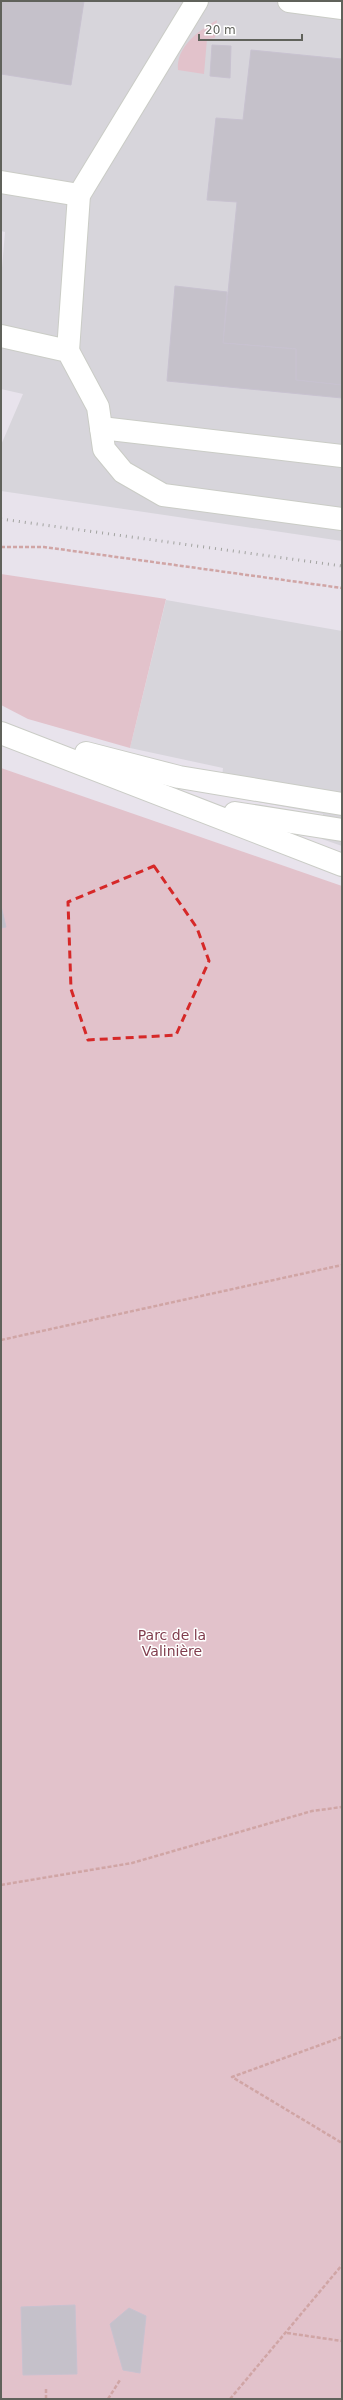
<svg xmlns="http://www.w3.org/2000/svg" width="343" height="2400" viewBox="0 0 343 2400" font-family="'DejaVu Sans',sans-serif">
  <rect width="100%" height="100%" fill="#e8e3ec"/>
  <g fill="#d7d5db">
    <path d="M1,1H342V541L1,491V445L23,394L1,389V280L5,232L1,231Z"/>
    <path d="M166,600L342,631V846L322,839L323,814L220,795L223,768L130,748Z"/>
  </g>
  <g fill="#e2c2cb">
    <path d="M217,20L215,38L207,39L204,74L178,70C176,47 198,31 217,20Z"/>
    <path d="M1,574L166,599L130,748L28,719L1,705Z"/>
    <path d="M1,768L342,886V2399H1Z"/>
  </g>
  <g fill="#c5c1ca" stroke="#c8c2d0">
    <path d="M1,1H84L71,85L1,74Z"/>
    <path d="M212,45L231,46L230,78L210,76Z"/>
    <path d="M251,50L342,59V385L296,380V349L223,343L237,202L207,200L216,118L243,120Z"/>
    <path d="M175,286L227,292L223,343L296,349V380L342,385V398L167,381Z"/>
    <path d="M1,906L6,927L1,928Z"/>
    <path d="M75,2305L77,2374L23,2375L21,2307Z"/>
    <path d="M129,2308L146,2316L140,2373L123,2370L110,2324Z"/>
  </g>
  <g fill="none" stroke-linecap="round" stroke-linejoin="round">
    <defs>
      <g id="minor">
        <path d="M289,1L342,8"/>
        <path d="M1,182L79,195"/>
        <path d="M1,336L68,351L98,407L104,449L123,472L163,495L342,519"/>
        <path d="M68,351L79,195L197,1"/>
        <path d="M101,428L342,456"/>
        <path d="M1,733L342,865"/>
        <path d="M86,753L179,777L342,804"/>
        <path d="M235,813L342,830"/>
      </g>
    </defs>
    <use href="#minor" stroke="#caccc6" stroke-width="24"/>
    <g stroke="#d0a5a5" stroke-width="2.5" stroke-dasharray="4 2" stroke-linecap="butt">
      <path d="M1,547H44L342,588"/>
      <path d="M1,1340L342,1265"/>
      <path d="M1,1885L132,1863L312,1811L342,1807"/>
      <path d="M342,2037L232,2077L342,2143"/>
      <path d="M287,2333L342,2341"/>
      <path d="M46,2399V2389"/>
      <path d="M108,2399L120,2380"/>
      <path d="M230,2399L342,2265"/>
    </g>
    <use href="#minor" stroke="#fff" stroke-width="22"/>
    <path stroke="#a2a3a0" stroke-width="3" stroke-dasharray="1 5" stroke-linecap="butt" d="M1,519L342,566"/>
  </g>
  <path fill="none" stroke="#d62828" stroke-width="3" stroke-dasharray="8 5" stroke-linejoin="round" d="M154,866L197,928L209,961L176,1035L88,1040L71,989L68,902Z"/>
  <g text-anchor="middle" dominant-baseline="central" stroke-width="3" stroke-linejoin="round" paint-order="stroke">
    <g font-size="14" fill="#803d4d" stroke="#fff">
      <text x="172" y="1635">Parc de la<tspan x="172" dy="16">Valinière</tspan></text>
    </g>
  </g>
  <rect width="343" height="2400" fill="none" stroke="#60625b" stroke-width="4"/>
  <path d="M199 34v6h103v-6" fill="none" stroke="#60625b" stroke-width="2"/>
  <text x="205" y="34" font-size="12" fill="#60625b" stroke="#ffffff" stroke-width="3" paint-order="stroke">20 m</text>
</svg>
